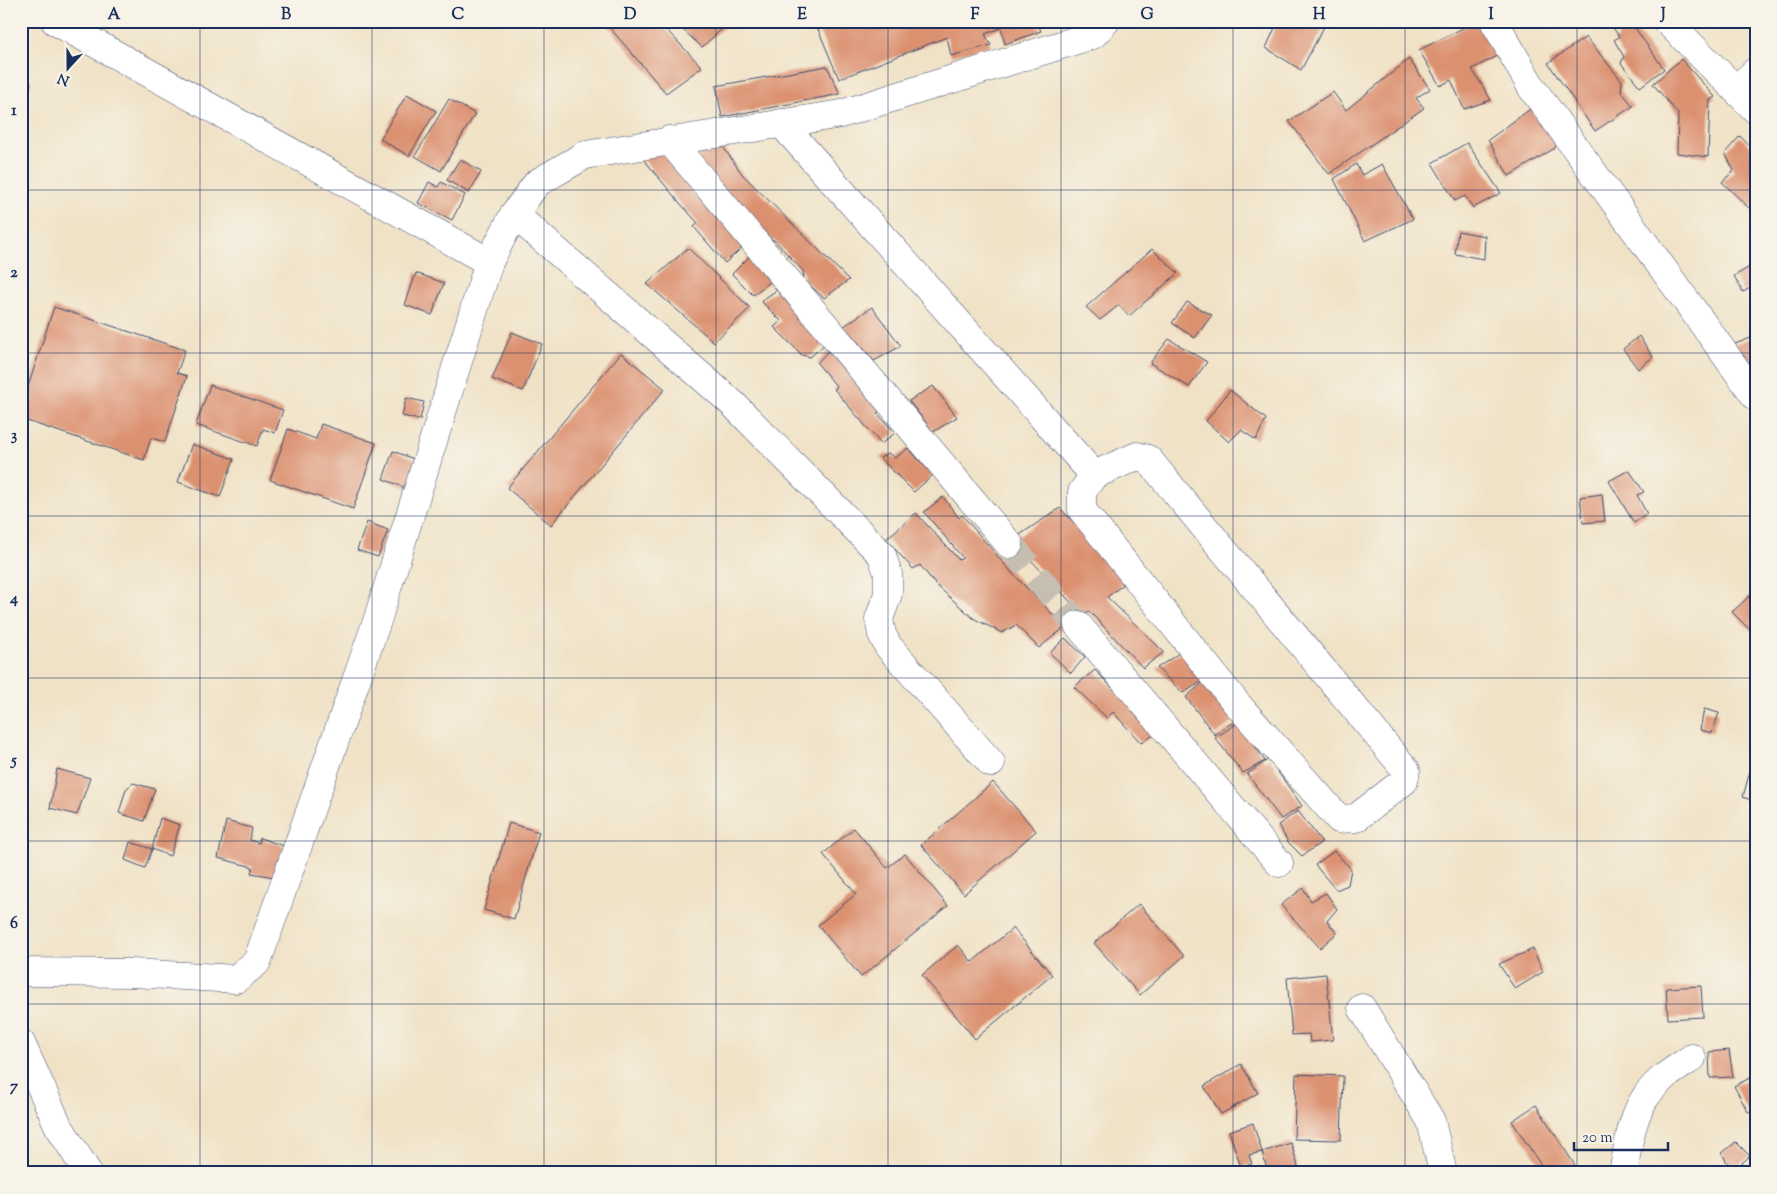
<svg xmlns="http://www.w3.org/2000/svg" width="1777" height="1194" viewBox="0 0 1777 1194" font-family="'Sorts Mill Goudy',serif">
  <rect width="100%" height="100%" fill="#f7f3e8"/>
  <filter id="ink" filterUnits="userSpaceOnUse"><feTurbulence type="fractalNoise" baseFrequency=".02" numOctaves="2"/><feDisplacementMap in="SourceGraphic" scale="10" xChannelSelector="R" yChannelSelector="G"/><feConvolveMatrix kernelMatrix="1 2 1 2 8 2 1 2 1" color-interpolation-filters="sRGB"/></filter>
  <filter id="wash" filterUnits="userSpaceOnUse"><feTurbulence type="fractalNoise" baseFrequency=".0096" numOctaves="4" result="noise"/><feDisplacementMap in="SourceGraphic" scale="20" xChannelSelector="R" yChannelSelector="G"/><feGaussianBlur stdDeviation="1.12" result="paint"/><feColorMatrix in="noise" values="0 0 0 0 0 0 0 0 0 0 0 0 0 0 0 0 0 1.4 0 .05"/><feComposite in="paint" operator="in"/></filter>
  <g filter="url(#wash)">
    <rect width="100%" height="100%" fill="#f0e2c6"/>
    <g id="blocks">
      <g fill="#db906f">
        <path d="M604,21H658L702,67L666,93Z"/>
        <path d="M673,21H731L702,47Z"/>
        <path d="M818,21H1036L1041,31L1005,44L1001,28L985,34L991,45L951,56L947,37L839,79L815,22Z"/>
        <path d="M1278,21H1327L1301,70L1266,48Z"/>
        <path d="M1385,21H1404V22L1386,26Z"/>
        <path d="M1477,21H1486L1507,51L1472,69L1491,100L1464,109L1451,80L1440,86L1419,50Z"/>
        <path d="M1609,21H1646L1635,28L1664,69L1640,87L1621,63L1624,57L1614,40L1619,37Z"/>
        <path d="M1586,37L1622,81L1621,91L1633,106L1595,131L1548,63Z"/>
        <path d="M1409,59L1430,89L1416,98L1424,108L1329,174L1289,121L1333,92L1346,110Z"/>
        <path d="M1681,59L1715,97L1710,100L1708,157L1677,153L1678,114L1653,84Z"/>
        <path d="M827,66L840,94L722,117L716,86Z"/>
        <path d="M21,79L31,83L21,105Z"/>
        <path d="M407,94L436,111L409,156L380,139Z"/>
        <path d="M449,99L475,114L441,171L415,156Z"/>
        <path d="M1533,107L1543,128L1552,123L1561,137L1555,148L1509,176L1488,140Z"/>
        <path d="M1740,136L1756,153V203L1749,208L1722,182L1734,171L1725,153Z"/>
        <path d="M719,141L742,174L849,280L824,298L804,280L803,271L775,241L760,232L691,154Z"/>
        <path d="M665,142L747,243L725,263L694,227L698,223L679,202L635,149Z"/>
        <path d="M1467,143L1501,193L1473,208L1465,196L1455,201L1432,163Z"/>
        <path d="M460,159L481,172L469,193L447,180Z"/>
        <path d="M1356,164L1362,175L1382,164L1413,219L1365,241L1334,179Z"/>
        <path d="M429,182L438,187L441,182L465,195L452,220L418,203Z"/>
        <path d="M1458,231L1485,236L1484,259L1455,254Z"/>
        <path d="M688,248L750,308L714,342L647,284Z"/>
        <path d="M1152,249L1178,273L1129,316L1119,305L1100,320L1086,307Z"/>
        <path d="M752,254L776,277L753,295L732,274Z"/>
        <path d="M1748,268L1756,279V285L1743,292L1734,276Z"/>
        <path d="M416,273L444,283L432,315L405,305Z"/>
        <path d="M781,287L831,339L810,357L802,355L774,327L781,321L761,301Z"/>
        <path d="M1187,302L1212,315L1195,338L1172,323Z"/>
        <path d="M54,307L185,350L177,373L187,376L165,442L151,438L144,460L21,419V408Z"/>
        <path d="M872,307L901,346L874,361L844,326Z"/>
        <path d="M512,332L542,344L523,391L492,379Z"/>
        <path d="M1639,336L1653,357L1638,369L1623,349Z"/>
        <path d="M1756,336V365L1753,361L1743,365L1735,344Z"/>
        <path d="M1169,339L1207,362L1189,387L1150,363Z"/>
        <path d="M828,351L834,358L839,354L882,409L877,413L895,433L881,444L834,389L837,387L817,363Z"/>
        <path d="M621,353L665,389L551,525L507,488Z"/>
        <path d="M210,385L283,410L275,433L263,429L257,446L196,425Z"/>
        <path d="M933,386L957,417L933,432L909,401Z"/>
        <path d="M1230,390L1266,419L1256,440L1241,430L1229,442L1206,421Z"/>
        <path d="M406,398L424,402L420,420L402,416Z"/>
        <path d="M321,424L376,443L353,509L270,480L288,429L316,439Z"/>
        <path d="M192,444L234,459L220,497L178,482Z"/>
        <path d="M908,448L933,475L914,492L880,458L888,453L895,458Z"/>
        <path d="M393,451L424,463L414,491L383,479Z"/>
        <path d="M1629,470L1644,492L1637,495L1647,514L1634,523L1609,481Z"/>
        <path d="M1602,494L1605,521L1583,523L1580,497Z"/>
        <path d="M943,497L959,518L962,515L1014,575L1065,627L1039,648L1016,625L1002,633L973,618L935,584L920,565L913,569L886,539L916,513L959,560L963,558L924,512Z"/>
        <path d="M1060,508L1129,580L1107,597L1164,652L1143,668L1089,611L1083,615L1012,540Z"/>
        <path d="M367,522L388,530L378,557L357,550Z"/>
        <path d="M1756,590V626L1751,631L1732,612Z"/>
        <path d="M1065,638L1085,657L1071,673L1050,653Z"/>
        <path d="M1182,651L1206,679L1183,693L1157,668Z"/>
        <path d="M1095,670L1126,702L1157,733L1141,743L1113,712L1107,718L1074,687Z"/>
        <path d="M1207,679L1239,718L1215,735L1186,697Z"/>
        <path d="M1704,709L1719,713L1712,733L1700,730Z"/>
        <path d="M1239,722L1265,761L1243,773L1215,738Z"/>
        <path d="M1269,759L1302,806L1281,819L1247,774Z"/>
        <path d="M1751,767L1756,769V802L1743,797Z"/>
        <path d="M57,769L90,778L77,815L50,808Z"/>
        <path d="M993,782L1036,831L964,894L921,845Z"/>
        <path d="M133,783L155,789L144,821L119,813L126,789Z"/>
        <path d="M1298,811L1322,842L1302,856L1288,842L1278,825Z"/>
        <path d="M160,818L180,825L170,856L152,849Z"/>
        <path d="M226,821L252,828L250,840L259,843L260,838L284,846L274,877L251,873L253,867L218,858Z"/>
        <path d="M509,823L539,832L514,919L484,910Z"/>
        <path d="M854,828L887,868L905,854L948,906L861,977L818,925L856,894L823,854Z"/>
        <path d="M130,842L152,849L145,868L125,860Z"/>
        <path d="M1334,851L1351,869L1348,885L1336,890L1315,865Z"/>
        <path d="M1303,888L1311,901L1326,893L1337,909L1327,921L1337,933L1320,948L1281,905Z"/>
        <path d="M1139,904L1184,956L1140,995L1094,943Z"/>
        <path d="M1013,928L1052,975L975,1039L922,975L958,945L972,962Z"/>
        <path d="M1533,949L1543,972L1515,989L1499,964Z"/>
        <path d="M1326,974L1333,1040L1310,1042L1309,1034L1292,1035L1287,978Z"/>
        <path d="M1701,986L1703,1017L1668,1019L1666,988Z"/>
        <path d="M1729,1050L1733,1077L1710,1078L1709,1052Z"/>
        <path d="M1241,1064L1258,1093L1221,1114L1204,1086Z"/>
        <path d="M1296,1074L1343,1076L1341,1140L1294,1139Z"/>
        <path d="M1752,1077L1756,1084V1109L1748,1112L1734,1086Z"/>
        <path d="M1536,1105L1580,1173H1546L1512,1121Z"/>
        <path d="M1253,1123L1262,1152L1249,1155L1252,1164L1241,1167L1229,1131Z"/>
        <path d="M1736,1142L1750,1156L1734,1170L1726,1161L1722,1153Z"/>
        <path d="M1291,1143L1300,1173H1268L1262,1152Z"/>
      </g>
    </g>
  </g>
  <g filter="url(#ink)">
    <use href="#blocks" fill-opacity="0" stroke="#3b4a6e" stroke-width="1"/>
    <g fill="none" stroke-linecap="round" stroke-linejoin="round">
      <path stroke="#c5beb1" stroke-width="28" stroke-dasharray="28 14" stroke-linecap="butt" d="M1009,544L1078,625"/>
      <defs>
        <g id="minor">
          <path d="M55,21L489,262"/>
          <path d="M1494,21L1532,88L1756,397"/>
          <path d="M1667,21L1756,110"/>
          <path d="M1736,90L1756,71"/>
          <path d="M781,123L1094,475"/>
          <path d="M669,140L1009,544"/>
          <path d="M514,214L732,403L882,555L888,574V594L879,619L882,634L888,646L991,763"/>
          <path d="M1137,456L1148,459L1406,770L1404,781L1356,818L1339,819L1237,704L1082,510V492L1094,475Z"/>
          <path d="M1078,625L1279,863"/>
          <path d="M21,972L132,973L236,979L257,962L377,621L489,262L514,214L537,183L585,155L841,114L1093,35L1106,21"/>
          <path d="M1362,1008L1431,1121L1443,1173"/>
          <path d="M21,1043L58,1125L88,1173"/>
          <path d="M1623,1173C1628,1147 1631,1117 1647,1095C1658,1079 1677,1068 1692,1058"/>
        </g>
      </defs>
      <use href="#minor" stroke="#3b4a6e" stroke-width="29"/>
      <use href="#minor" stroke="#fff" stroke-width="28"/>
    </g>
  </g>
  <path fill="none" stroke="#1b2f5e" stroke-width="1" stroke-opacity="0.55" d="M200,21V1173M372,21V1173M544,21V1173M716,21V1173M888,21V1173M1061,21V1173M1233,21V1173M1405,21V1173M1577,21V1173M21,190H1756M21,353H1756M21,516H1756M21,678H1756M21,841H1756M21,1004H1756"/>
  <rect width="1777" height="1194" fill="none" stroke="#f7f3e8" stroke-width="55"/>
  <g transform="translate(68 68) rotate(201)" stroke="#f7f3e8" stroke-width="4" paint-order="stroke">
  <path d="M0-4L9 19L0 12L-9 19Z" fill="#1b2f5e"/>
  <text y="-8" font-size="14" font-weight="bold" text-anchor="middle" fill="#1b2f5e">N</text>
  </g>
  <path d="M1574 1142v8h94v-8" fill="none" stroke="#1b2f5e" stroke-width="2.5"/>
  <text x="1582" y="1142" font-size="15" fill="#1b2f5e" stroke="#f7f3e8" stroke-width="4" paint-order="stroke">20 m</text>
  <rect x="28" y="28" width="1722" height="1138" fill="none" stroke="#1b2f5e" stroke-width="2"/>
  <g font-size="16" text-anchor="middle" font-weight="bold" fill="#1b2f5e">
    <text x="114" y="19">A</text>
    <text x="286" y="19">B</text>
    <text x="458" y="19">C</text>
    <text x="630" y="19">D</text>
    <text x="802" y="19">E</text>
    <text x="975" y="19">F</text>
    <text x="1147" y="19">G</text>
    <text x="1319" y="19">H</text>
    <text x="1491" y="19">I</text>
    <text x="1663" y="19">J</text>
    <text x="14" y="115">1</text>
    <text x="14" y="277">2</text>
    <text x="14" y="440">3</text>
    <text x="14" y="603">4</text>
    <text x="14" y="765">5</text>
    <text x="14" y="928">6</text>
    <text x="14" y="1091">7</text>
  </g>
</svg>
